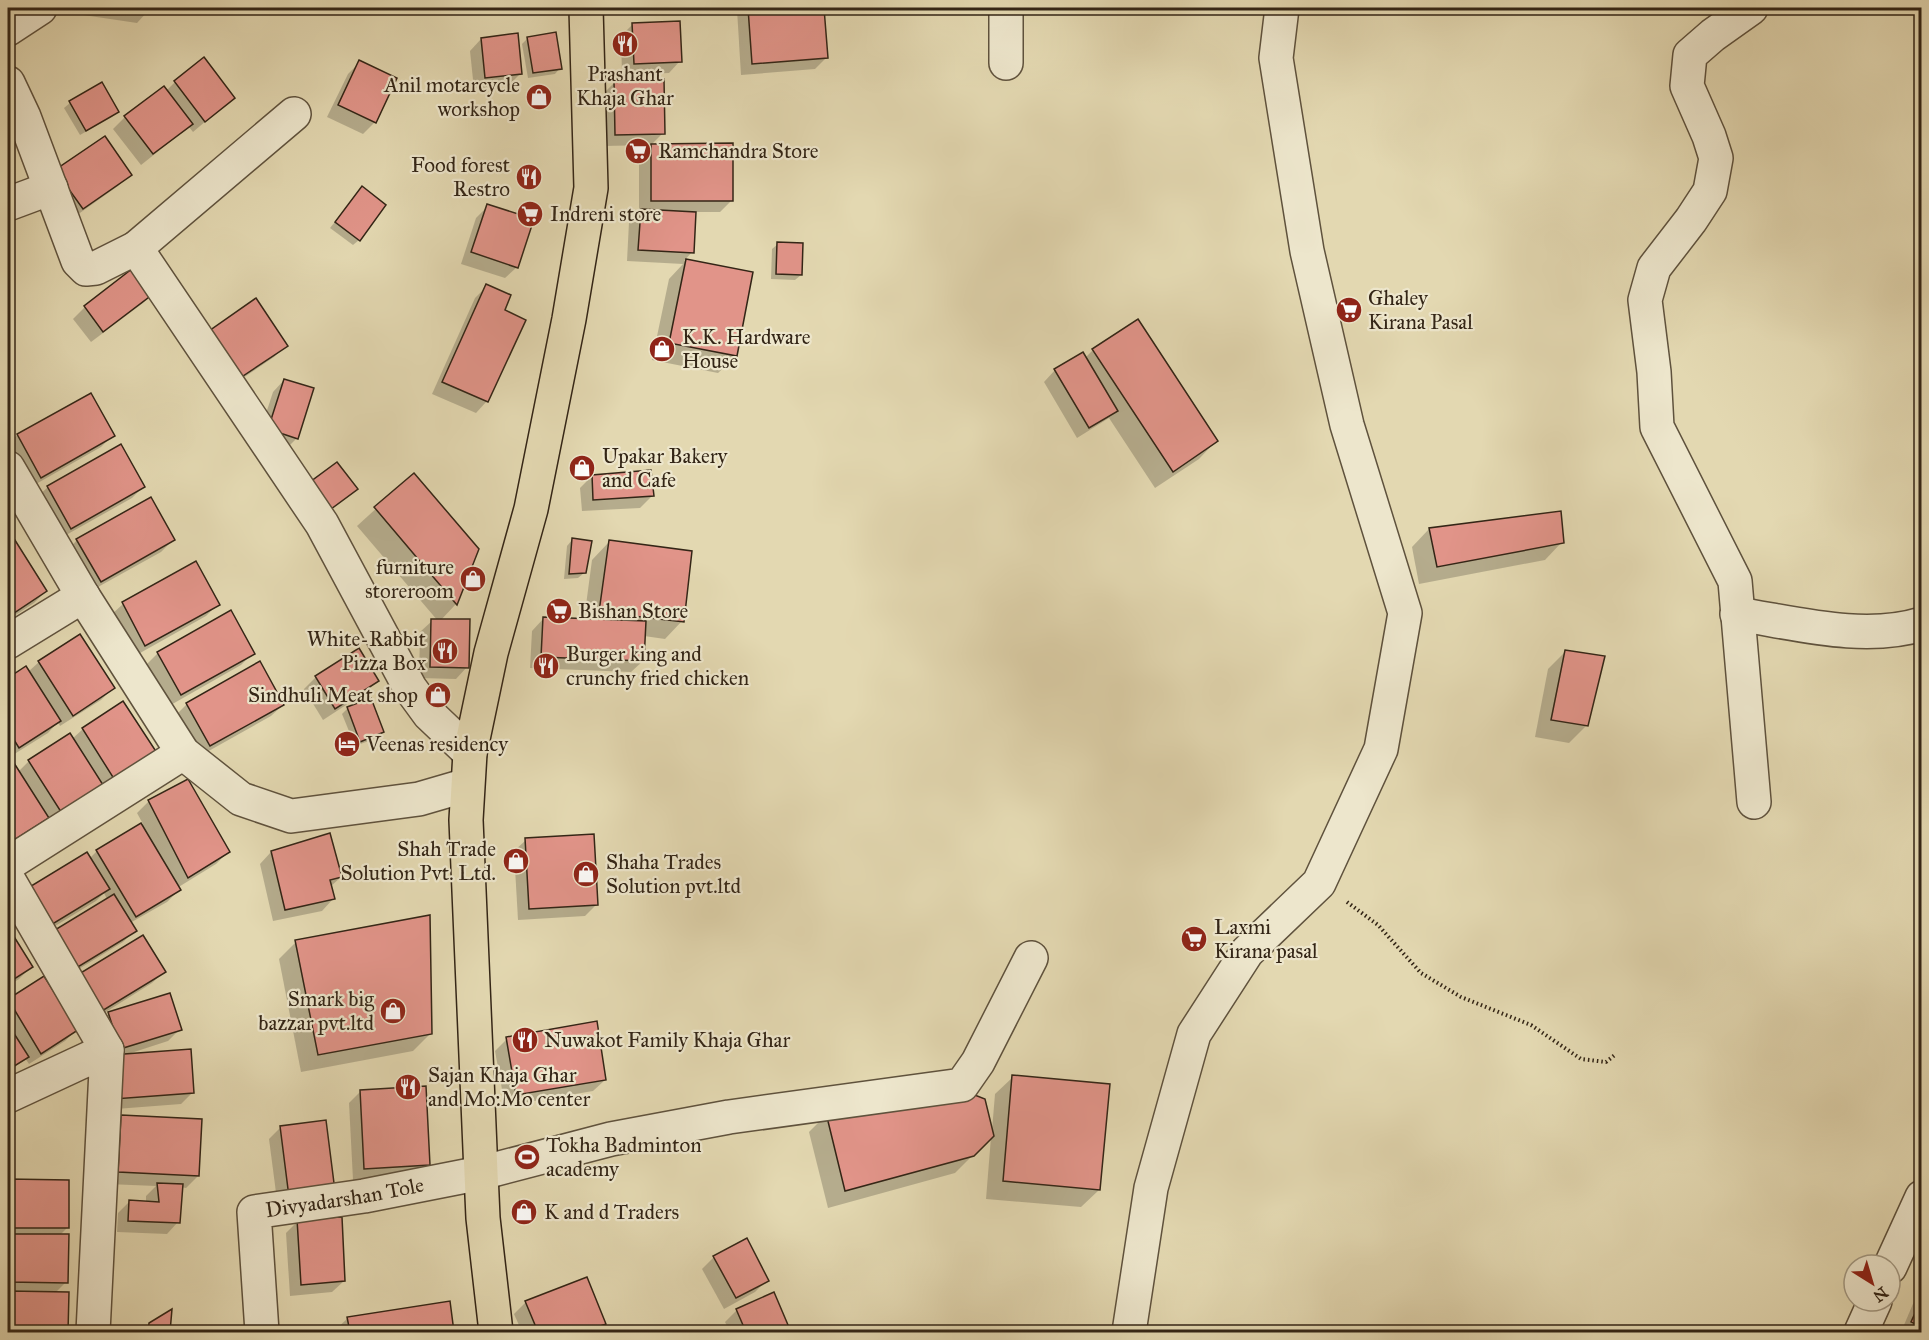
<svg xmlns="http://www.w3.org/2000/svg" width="1929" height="1340" viewBox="0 0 1929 1340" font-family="'IM FELL Great Primer',serif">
  <rect width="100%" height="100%" fill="#e3d8b1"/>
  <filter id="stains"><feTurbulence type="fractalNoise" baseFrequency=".00333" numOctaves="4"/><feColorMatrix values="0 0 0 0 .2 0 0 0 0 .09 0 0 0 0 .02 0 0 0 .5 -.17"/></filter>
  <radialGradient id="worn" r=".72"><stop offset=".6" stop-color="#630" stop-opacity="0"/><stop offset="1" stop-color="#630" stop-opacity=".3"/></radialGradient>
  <g fill="#0003">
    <path d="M84,8H149L148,11L137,23L83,15Z"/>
    <path d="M739,8H823L826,58L815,69L741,75L737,10Z"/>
    <path d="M633,24L680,61L669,73L622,75L621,36Z"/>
    <path d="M528,38L560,68L555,74L528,78L522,44Z"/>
    <path d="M481,39L521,73L509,85L474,89L470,51Z"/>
    <path d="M360,62L375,122L363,134L327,117L348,74Z"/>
    <path d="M175,82L233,98L193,132L189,127L141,165L113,129L125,117L166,91Z"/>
    <path d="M615,82L663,133L651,145L604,146L603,94Z"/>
    <path d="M102,84L118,111L112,117L80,135L64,108L70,103Z"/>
    <path d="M651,145L732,200L720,212H694L692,252L684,261L752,273L736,356L718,373L652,360L669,279L683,264L627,261L629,222L639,212V157Z"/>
    <path d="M130,175L118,186L70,220L45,183Z"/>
    <path d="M357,194L359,240L353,245L330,228Z"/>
    <path d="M488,206L517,267L505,278L461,264L476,218Z"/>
    <path d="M778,244L801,275L795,280L771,279L772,249Z"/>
    <path d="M137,267L155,291L143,303L91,342L73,319L85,307Z"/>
    <path d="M487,286L503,311L487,401L476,413L432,394L475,298Z"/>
    <path d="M198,343L286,345L274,357L228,388Z"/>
    <path d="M1093,350L1216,441L1199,459L1155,488L1109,418L1077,438L1044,382L1055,370L1085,358Z"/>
    <path d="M284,380L297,438L285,450L257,441L273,392Z"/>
    <path d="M90,395L113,435L101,447L29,488L8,450V445L17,435Z"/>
    <path d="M413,475L477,550L456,604L440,621L467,667L456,679L419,678L420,632L432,621H438L357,526Z"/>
    <path d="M592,476L652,496L640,508L582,511L580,488Z"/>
    <path d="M48,487H143L132,498L59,539L36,498Z"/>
    <path d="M1429,529L1562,542L1545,560L1419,584L1412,547Z"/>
    <path d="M12,539L46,591L34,603L8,620V542Z"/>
    <path d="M77,540H173L161,552L89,592L66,552Z"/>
    <path d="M572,540L584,573L578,578L564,579L567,546Z"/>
    <path d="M609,542L682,621L665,639L644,636L643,661L631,672L530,668L532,631L543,619L584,620L592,560Z"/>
    <path d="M195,563L218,604L206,616L133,657L111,615L123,604Z"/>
    <path d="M358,650L377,681L366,692L323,720L304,689L315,678Z"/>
    <path d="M1566,651L1587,725L1569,743L1535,737L1548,669Z"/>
    <path d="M158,653H253L241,665L169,706L146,665Z"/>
    <path d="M39,662L113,688L101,700L60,726L58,722L48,733L8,758V680L26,668L28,672Z"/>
    <path d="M260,664L283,705L271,716L198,757L175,716L187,704Z"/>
    <path d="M348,708L382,732L377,738L355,746L342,714Z"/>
    <path d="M83,729L157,755L50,825L46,819L35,829L8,847V769L14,765L18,772L29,761L70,735L72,739Z"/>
    <path d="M149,801L228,852L216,864L177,888L179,890L167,902L130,923L135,930L123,942L56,983L107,899L104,893L96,901L29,942L89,859L97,851L143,824L137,813Z"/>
    <path d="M526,840L597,904L585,916L518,920L514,851Z"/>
    <path d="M271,852L341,877L330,887L333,899L322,911L273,921L260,864Z"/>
    <path d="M8,930L31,967L19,979L8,986Z"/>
    <path d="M296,942L431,1033L413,1051L301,1072L279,959Z"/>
    <path d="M164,972L152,983L85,1025L64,990Z"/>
    <path d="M44,978L76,1030L65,1041L29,1064L25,1058L8,1073V1001Z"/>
    <path d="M109,1014L180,1029L168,1041L128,1054L193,1092L181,1104L103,1110L97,1025Z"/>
    <path d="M507,1039L605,1080L593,1091L505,1106L495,1051Z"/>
    <path d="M1013,1077L1099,1190L1081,1207L986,1199L991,1137L955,1173L828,1208L809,1132L827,1114L992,1130L995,1094Z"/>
    <path d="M361,1091L429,1165L417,1176L353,1180L349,1103Z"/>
    <path d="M122,1116L198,1176L186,1188L181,1187L178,1222L167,1234L117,1232L118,1213L130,1201L146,1202V1196L156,1186L107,1184L110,1128Z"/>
    <path d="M281,1127L334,1190L278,1208L269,1139Z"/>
    <path d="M8,1180L68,1181L67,1228L59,1236L66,1282L55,1293H67L66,1332H8Z"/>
    <path d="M298,1221L344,1281L332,1292L290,1296L286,1233Z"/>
    <path d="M714,1257L767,1280L755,1292L724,1309L702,1269Z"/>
    <path d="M1922,1290V1332H1901L1915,1299Z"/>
    <path d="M773,1294L790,1332H730L725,1322L737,1310Z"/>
    <path d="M526,1302L604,1323L595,1332H522L514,1314Z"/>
    <path d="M449,1303L453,1332H333L348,1318Z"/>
    <path d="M170,1312L168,1332H142L150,1324Z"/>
  </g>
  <g fill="#e19489" stroke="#332516" stroke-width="1.5">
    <path d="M119,8H150V12Z"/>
    <path d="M748,8H824L828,58L752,64Z"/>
    <path d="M680,21L682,62L634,64L632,23Z"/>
    <path d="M556,32L562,69L533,73L527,37Z"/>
    <path d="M518,33L522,74L485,78L481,38Z"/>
    <path d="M204,57L235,98L205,122L174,81Z"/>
    <path d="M359,60L397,78L376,123L338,105Z"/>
    <path d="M664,79L665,134L615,135L614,81Z"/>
    <path d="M102,82L119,112L86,131L69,101Z"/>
    <path d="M164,86L193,124L153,154L124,116Z"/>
    <path d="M105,136L132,175L83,209L55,170Z"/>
    <path d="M733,143V201H651V144Z"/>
    <path d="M362,186L386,205L360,241L335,222Z"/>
    <path d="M487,204L534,219L518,268L471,252Z"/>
    <path d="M641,209L696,212L694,253L638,250Z"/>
    <path d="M777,242L803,243L802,275L776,274Z"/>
    <path d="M686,259L753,272L737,356L669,343Z"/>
    <path d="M137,265L157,291L103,332L84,306Z"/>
    <path d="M486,284L511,295L505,310L526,320L488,402L442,382Z"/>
    <path d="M256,298L288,346L240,378L209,331Z"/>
    <path d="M1138,319L1218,441L1173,472L1092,349Z"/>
    <path d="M1083,352L1118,411L1089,428L1054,369Z"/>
    <path d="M284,379L314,388L298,439L268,429Z"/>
    <path d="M91,393L115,436L41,478L17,434Z"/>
    <path d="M121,444L145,487L71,529L47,486Z"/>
    <path d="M337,462L358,489L331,509L310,482Z"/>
    <path d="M651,470L654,496L593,500L592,475Z"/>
    <path d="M414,473L479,549L457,605L374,507Z"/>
    <path d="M151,497L175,540L101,582L76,539Z"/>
    <path d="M1561,511L1564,543L1437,567L1429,528Z"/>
    <path d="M13,537L47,591L8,617V540Z"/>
    <path d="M572,538L592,541L586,573L569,574Z"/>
    <path d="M609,540L692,551L684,622L599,612Z"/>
    <path d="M196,561L220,605L145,646L122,602Z"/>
    <path d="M231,610L255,654L181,695L157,652Z"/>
    <path d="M543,617L646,621L644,661L541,657Z"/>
    <path d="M431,619H470L469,668L430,667Z"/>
    <path d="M80,634L115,688L73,716L38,661Z"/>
    <path d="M359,648L379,681L335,709L315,676Z"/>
    <path d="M1565,650L1605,656L1588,726L1551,720Z"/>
    <path d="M260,661L284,705L210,746L186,703Z"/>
    <path d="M26,666L61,721L19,748L8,730V678Z"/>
    <path d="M371,698L384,732L360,742L347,707Z"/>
    <path d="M123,701L159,756L116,782L82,728Z"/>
    <path d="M70,733L105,788L63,815L28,760Z"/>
    <path d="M14,763L49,818L8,844V767Z"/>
    <path d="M188,779L230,852L188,878L148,800Z"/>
    <path d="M141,823L181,890L136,917L96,850Z"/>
    <path d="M330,833L342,877L330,880L335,899L285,910L271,851Z"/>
    <path d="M594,834L598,905L529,909L525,838Z"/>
    <path d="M87,852L110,889L41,931L18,894Z"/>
    <path d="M114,894L137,931L68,973L45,936Z"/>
    <path d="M430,915L432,1034L318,1055L295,940Z"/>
    <path d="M8,927L33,967L8,983Z"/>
    <path d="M143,935L166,972L97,1014L74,977Z"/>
    <path d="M44,976L78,1030L41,1054L8,999Z"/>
    <path d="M170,993L182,1030L120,1049L108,1012Z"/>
    <path d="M597,1021L606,1080L516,1095L506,1037Z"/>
    <path d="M8,1024L29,1057L8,1070Z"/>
    <path d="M191,1049L194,1093L114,1099L111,1055Z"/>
    <path d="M1012,1075L1110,1084L1100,1190L1003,1181Z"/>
    <path d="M426,1086L430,1165L364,1169L360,1090Z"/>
    <path d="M962,1090L985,1099L994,1136L974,1156L845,1191L826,1113Z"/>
    <path d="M121,1115L202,1119L199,1176L118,1172Z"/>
    <path d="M326,1120L335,1191L289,1197L280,1126Z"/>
    <path d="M8,1179L69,1180V1228H8Z"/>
    <path d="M157,1183L183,1184L180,1223L128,1221L129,1200L159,1202Z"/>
    <path d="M342,1217L345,1281L301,1285L297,1219Z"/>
    <path d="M8,1234H69L68,1283L8,1282Z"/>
    <path d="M747,1238L769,1281L736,1298L713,1256Z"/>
    <path d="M587,1277L606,1324L583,1332H538L525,1301Z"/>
    <path d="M8,1291L69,1292L68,1332H8Z"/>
    <path d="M774,1292L791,1332H746L736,1309Z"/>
    <path d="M1922,1298V1327L1911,1322Z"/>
    <path d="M450,1301L454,1332H350L347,1317Z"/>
    <path d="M172,1309L170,1332H148L149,1323Z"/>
  </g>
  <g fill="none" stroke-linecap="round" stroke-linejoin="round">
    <defs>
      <g id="minor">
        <path d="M1006,8V63"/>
        <path d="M1751,8L1713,35L1690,55L1687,86L1709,136L1716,158L1710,191L1691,220L1654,268L1645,300L1654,372L1657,427L1735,581L1754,802"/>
        <path d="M8,29L40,8"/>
        <path d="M8,83L24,117L78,261L86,269L96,268L136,248L294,114"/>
        <path d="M8,204L51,188"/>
        <path d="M136,248L322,524L410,688L429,714L470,753"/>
        <path d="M8,468L83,596L183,753L241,799L291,816L419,799L467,785"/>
        <path d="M1737,614C1795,623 1864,642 1922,624"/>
        <path d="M8,642L83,596"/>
        <path d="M8,864L183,753"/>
        <path d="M8,879L107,1050"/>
        <path d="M8,1096L107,1050L93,1332"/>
        <path d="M1890,1267L1922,1197"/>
        <path id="s1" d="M262,1332L254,1212L364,1196L481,1173L611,1139L729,1117L962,1085L978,1062L1031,958"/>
        <path d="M1129,1332L1151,1188L1194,1034L1247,952L1319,883L1381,749L1405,613L1347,425L1307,251L1276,58L1282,8"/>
        <path d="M1861,1332L1875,1301"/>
      </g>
      <path id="major" d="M496,1332L483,1218L481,1173L466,820L470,753L491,653L531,509L569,319L591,188L586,8"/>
    </defs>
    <use href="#minor" stroke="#5f523d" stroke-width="36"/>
    <use href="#major" stroke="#332516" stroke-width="36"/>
    <path stroke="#332516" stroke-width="4" stroke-dasharray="1.5 3" stroke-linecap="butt" d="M1347,902L1378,925L1421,973L1461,997L1531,1025L1581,1059L1606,1062L1616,1054"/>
    <use href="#minor" stroke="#ede6cc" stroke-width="33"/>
    <use href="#major" stroke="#e3d8b1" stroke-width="33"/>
  </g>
  <defs>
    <symbol id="restaurant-disc" viewBox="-11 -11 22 22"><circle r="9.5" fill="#8f2418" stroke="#ede6cc"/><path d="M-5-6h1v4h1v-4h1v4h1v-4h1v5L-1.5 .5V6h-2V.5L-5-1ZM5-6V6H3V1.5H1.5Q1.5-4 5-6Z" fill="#fff"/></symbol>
    <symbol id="shop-disc" viewBox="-11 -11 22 22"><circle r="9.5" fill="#8f2418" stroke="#ede6cc"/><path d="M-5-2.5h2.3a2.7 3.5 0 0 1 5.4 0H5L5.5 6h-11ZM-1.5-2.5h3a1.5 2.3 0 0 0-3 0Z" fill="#fff"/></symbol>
    <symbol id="supermarket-disc" viewBox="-11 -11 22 22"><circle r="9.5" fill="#8f2418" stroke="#ede6cc"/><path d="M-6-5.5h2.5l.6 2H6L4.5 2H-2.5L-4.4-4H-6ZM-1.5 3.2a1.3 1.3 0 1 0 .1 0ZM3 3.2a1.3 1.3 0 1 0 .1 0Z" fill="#fff"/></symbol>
    <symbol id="hotel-disc" viewBox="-11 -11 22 22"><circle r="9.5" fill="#8f2418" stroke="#ede6cc"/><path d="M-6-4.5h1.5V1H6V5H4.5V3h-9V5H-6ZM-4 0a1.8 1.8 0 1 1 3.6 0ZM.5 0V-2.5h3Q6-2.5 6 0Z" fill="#fff"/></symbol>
    <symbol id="stadium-disc" viewBox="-11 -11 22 22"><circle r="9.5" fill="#8f2418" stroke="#ede6cc"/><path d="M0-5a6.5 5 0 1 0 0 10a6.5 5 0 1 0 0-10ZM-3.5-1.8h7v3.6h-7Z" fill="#fff"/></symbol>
  </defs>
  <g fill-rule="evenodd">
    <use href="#restaurant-disc" x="610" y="29" width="30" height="30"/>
    <use href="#shop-disc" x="524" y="82" width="30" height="30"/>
    <use href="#supermarket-disc" x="623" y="136" width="30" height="30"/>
    <use href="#restaurant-disc" x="514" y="162" width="30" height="30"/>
    <use href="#supermarket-disc" x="515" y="199" width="30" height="30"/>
    <use href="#supermarket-disc" x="1334" y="295" width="30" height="30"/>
    <use href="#shop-disc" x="647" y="334" width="30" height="30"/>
    <use href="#shop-disc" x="567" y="453" width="30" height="30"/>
    <use href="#shop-disc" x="458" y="564" width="30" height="30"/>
    <use href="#supermarket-disc" x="544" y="596" width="30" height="30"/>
    <use href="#restaurant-disc" x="430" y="636" width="30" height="30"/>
    <use href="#restaurant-disc" x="531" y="651" width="30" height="30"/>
    <use href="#shop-disc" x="423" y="680" width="30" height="30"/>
    <use href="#hotel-disc" x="332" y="729" width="30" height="30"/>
    <use href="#shop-disc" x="501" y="846" width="30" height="30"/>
    <use href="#shop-disc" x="571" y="859" width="30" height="30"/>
    <use href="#supermarket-disc" x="1179" y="924" width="30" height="30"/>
    <use href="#shop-disc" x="378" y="996" width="30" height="30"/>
    <use href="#restaurant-disc" x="510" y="1025" width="30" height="30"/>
    <use href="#restaurant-disc" x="393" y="1072" width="30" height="30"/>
    <use href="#stadium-disc" x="512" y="1142" width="30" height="30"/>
    <use href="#shop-disc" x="509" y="1197" width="30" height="30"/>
  </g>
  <g text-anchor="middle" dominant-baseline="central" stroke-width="4.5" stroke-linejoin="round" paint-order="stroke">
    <g font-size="21" fill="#332516" stroke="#ede6cc" text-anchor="start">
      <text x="625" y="74" text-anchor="middle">Prashant<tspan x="625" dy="24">Khaja Ghar</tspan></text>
      <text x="520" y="85" text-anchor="end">Anil motarcycle<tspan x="520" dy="24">workshop</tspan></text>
      <text x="658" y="151">Ramchandra Store</text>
      <text x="510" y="165" text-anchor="end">Food forest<tspan x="510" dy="24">Restro</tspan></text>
      <text x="550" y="214">Indreni store</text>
      <text x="1368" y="298">Ghaley<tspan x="1368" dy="24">Kirana Pasal</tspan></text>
      <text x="682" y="337">K.K. Hardware<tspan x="682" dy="24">House</tspan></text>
      <text x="602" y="456">Upakar Bakery<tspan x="602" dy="24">and Cafe</tspan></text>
      <text x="454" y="567" text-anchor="end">furniture<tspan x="454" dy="24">storeroom</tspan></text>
      <text x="578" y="611">Bishan Store</text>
      <text x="426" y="639" text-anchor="end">White-Rabbit<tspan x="426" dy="24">Pizza Box</tspan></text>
      <text x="566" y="654">Burger king and<tspan x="566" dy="24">crunchy fried chicken</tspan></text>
      <text x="418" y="695" text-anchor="end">Sindhuli Meat shop</text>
      <text x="366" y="744">Veenas residency</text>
      <text x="496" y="849" text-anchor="end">Shah Trade<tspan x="496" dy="24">Solution Pvt. Ltd.</tspan></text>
      <text x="606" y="862">Shaha Trades<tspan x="606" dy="24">Solution pvt.ltd</tspan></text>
      <text x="1214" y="927">Laxmi<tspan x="1214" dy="24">Kirana pasal</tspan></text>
      <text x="374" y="999" text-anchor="end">Smark big<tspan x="374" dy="24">bazzar pvt.ltd</tspan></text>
      <text x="544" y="1040">Nuwakot Family Khaja Ghar</text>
      <text x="428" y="1075">Sajan Khaja Ghar<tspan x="428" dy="24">and Mo:Mo center</tspan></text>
      <text x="546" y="1145">Tokha Badminton<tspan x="546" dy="24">academy</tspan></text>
      <text x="544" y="1212">K and d Traders</text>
    </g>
    <g font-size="21" fill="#332516" stroke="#ede6cc">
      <text stroke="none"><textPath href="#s1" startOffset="212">Divyadarshan Tole</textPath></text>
    </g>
  </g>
  <rect width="1929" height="1340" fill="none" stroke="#e3d8b1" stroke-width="30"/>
  <rect x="9" y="9" width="1911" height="1322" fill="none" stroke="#332516" stroke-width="3"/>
  <rect x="15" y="15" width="1899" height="1310" fill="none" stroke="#332516" stroke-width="1.5"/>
  <g transform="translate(1872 1283) rotate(143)"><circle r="28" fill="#ede6cc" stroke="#a39983" stroke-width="1.5"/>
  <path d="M0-4.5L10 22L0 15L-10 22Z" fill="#8f2418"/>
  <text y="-9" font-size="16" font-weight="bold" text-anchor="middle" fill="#332516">N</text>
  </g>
  <rect width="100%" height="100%" filter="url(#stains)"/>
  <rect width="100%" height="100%" fill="url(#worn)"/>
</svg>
